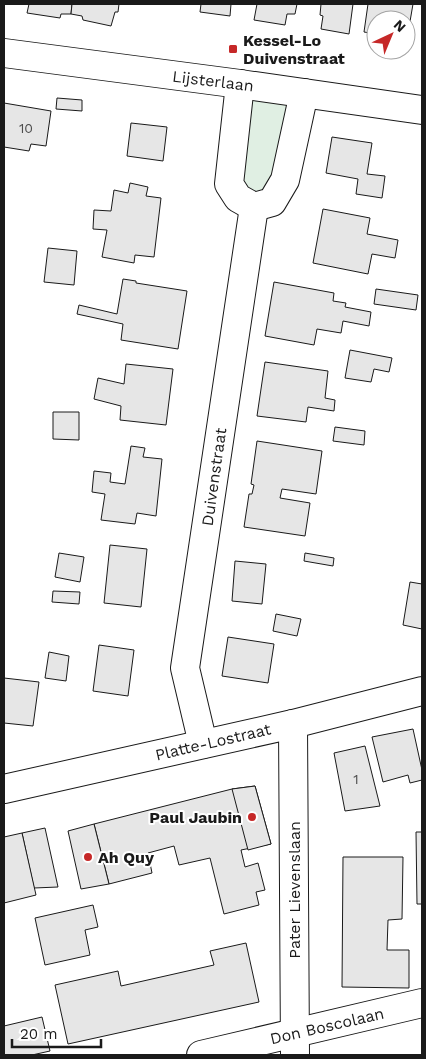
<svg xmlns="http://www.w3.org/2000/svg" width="426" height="1059" viewBox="0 0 426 1059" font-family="'Work Sans',sans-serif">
  <rect width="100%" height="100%" fill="#fff"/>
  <path fill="#e0efe3" stroke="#6a6a6a" d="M240,84L304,93L272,202L238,198Z"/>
  <g fill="#e6e6e6" stroke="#1a1a1a">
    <path d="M29,4H72L71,14H61L60,18L27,13Z"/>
    <path d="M72,4H119L118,12H115L111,26L83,20L82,16L71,14Z"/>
    <path d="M201,4H231L230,16L200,12Z"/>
    <path d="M257,4H297L295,14H287L285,25L254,20Z"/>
    <path d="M321,4H353L349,34L321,29L323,16L320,15Z"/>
    <path d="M368,4H413L407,39L406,20H376V34L364,32Z"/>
    <path d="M57,98L82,100V111L56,109Z"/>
    <path d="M4,103L51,111L46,146L31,144L29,151L4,147Z"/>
    <path d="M131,123L167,127L163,161L127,156Z"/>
    <path d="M332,137L372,143L367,174L385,176L382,198L356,194L358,179L326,173Z"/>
    <path d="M130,183L148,187L146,196L161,198L154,257L135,255L134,263L102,257L107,230L93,229L94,210L111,211L114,190L128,193Z"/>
    <path d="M323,209L370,218L367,234L398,240L395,258L372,254L368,274L313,263Z"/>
    <path d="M48,248L77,251L74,285L44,282Z"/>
    <path d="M123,279L136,281V283L187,291L178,349L121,340L123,324L77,314L79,305L117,314Z"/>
    <path d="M274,282L334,293L333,301L346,303L345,307L371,312L369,326L343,321L341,333L317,329L314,345L265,336Z"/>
    <path d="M376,289L418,295L416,310L374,304Z"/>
    <path d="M350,350L392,358L389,372L374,369L371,382L345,378Z"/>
    <path d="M265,362L328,371L325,398L335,400L334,411L308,407L306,422L257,416Z"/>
    <path d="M126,364L173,369L166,425L120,420L121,406L94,399L98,378L124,384Z"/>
    <path d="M53,412H79V440L53,439Z"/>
    <path d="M335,427L365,431L364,445L333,441Z"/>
    <path d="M257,441L322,451L316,494L282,489L280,498L310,503L305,536L244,527L249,494H252L254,485L251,484Z"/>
    <path d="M131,446L145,448L143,457L162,459L156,516L137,513L135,524L101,520L105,494L92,492L94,471L111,473L110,482L125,484Z"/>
    <path d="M110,545L147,549L141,607L104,603Z"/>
    <path d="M59,553L84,557L80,582L55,577Z"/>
    <path d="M305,553L334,558L333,566L304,561Z"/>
    <path d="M235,561L266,564L262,604L232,601Z"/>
    <path d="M410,582L422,584V629L403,625Z"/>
    <path d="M53,591L80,592L79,604L52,602Z"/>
    <path d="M276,614L301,619L297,636L273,631Z"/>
    <path d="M228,637L274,644L268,683L222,676Z"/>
    <path d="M99,645L134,650L128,696L93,691Z"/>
    <path d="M49,652L69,656L66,681L45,678Z"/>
    <path d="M4,678L39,682L33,726L4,723Z"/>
    <path d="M413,729L422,770V780L410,783L408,775L383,782L372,737Z"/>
    <path d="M365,746L380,806L345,811L334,753Z"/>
    <path d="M255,786L271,844L241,850L245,867L258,863L265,890L256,892L259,905L224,914L210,858L179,865L174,846L148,853L152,873L109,884L94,824L232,789Z"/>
    <path d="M255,786L271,844L248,850L232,789Z"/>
    <path d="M94,824L109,884L81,889L68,831Z"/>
    <path d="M45,828L58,887L34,888L22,833Z"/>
    <path d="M416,832H422V904H417Z"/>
    <path d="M22,833L36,895L4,903V837Z"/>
    <path d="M343,857H403L402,919L388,920L387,950H409V988L342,987Z"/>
    <path d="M93,905L98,927L85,930L90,955L45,965L35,918Z"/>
    <path d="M246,943L259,1002L68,1044L55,985L118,971L121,986L214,965L210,951Z"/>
    <path d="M42,1017L50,1051L32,1055H4V1026Z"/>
  </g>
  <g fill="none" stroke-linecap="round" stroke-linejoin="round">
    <defs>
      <g id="minor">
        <path d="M4,53L240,84L422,110"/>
        <path d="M240,84L229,184L238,198L254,207L272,202L285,180L304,93"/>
        <path d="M293,724L295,1055"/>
        <path d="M203,744L185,668L254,207"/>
        <path d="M4,789L293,724L422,691"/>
        <path d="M201,1055L422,1003"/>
      </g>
    </defs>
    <use href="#minor" stroke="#1a1a1a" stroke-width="30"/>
    <use href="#minor" stroke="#fff" stroke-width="28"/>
  </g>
  <g fill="#c62828" stroke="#fff" stroke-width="2">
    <rect x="228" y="44" width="10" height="10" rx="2.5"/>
    <circle cx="252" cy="817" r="5"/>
    <circle cx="88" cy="857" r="5"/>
  </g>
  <g text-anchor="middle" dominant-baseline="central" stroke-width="4" stroke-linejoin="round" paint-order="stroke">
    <g font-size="14" fill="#4d4d4d">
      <text x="26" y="128">10</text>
      <text x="356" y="779">1</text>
    </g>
    <g font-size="16" font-weight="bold" fill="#1a1a1a" stroke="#fff" text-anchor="start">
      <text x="243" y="40">Kessel-Lo<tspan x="243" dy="18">Duivenstraat</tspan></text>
      <text x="242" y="817" text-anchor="end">Paul Jaubin</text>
      <text x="98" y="857">Ah Quy</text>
    </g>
    <g font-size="16" fill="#1a1a1a" stroke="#fff">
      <text transform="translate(213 81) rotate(7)">Lijsterlaan</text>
      <text transform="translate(214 477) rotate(-82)">Duivenstraat</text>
      <text transform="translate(213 742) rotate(-13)">Platte-Lostraat</text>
      <text transform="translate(294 890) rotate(-90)">Pater Lievenslaan</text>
      <text transform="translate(327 1026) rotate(-13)">Don Boscolaan</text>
    </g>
  </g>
  <rect width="426" height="1059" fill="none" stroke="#1a1a1a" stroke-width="10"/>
  <g transform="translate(391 35) rotate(44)"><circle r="24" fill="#ffffff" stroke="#a3a3a3"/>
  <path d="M0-4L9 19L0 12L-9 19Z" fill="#c62828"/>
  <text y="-8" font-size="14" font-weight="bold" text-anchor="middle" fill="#1a1a1a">N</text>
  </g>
  <path d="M12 1039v8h89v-8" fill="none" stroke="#1a1a1a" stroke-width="2.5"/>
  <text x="20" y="1039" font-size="15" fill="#1a1a1a" stroke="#ffffff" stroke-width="4" paint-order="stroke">20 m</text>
</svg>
